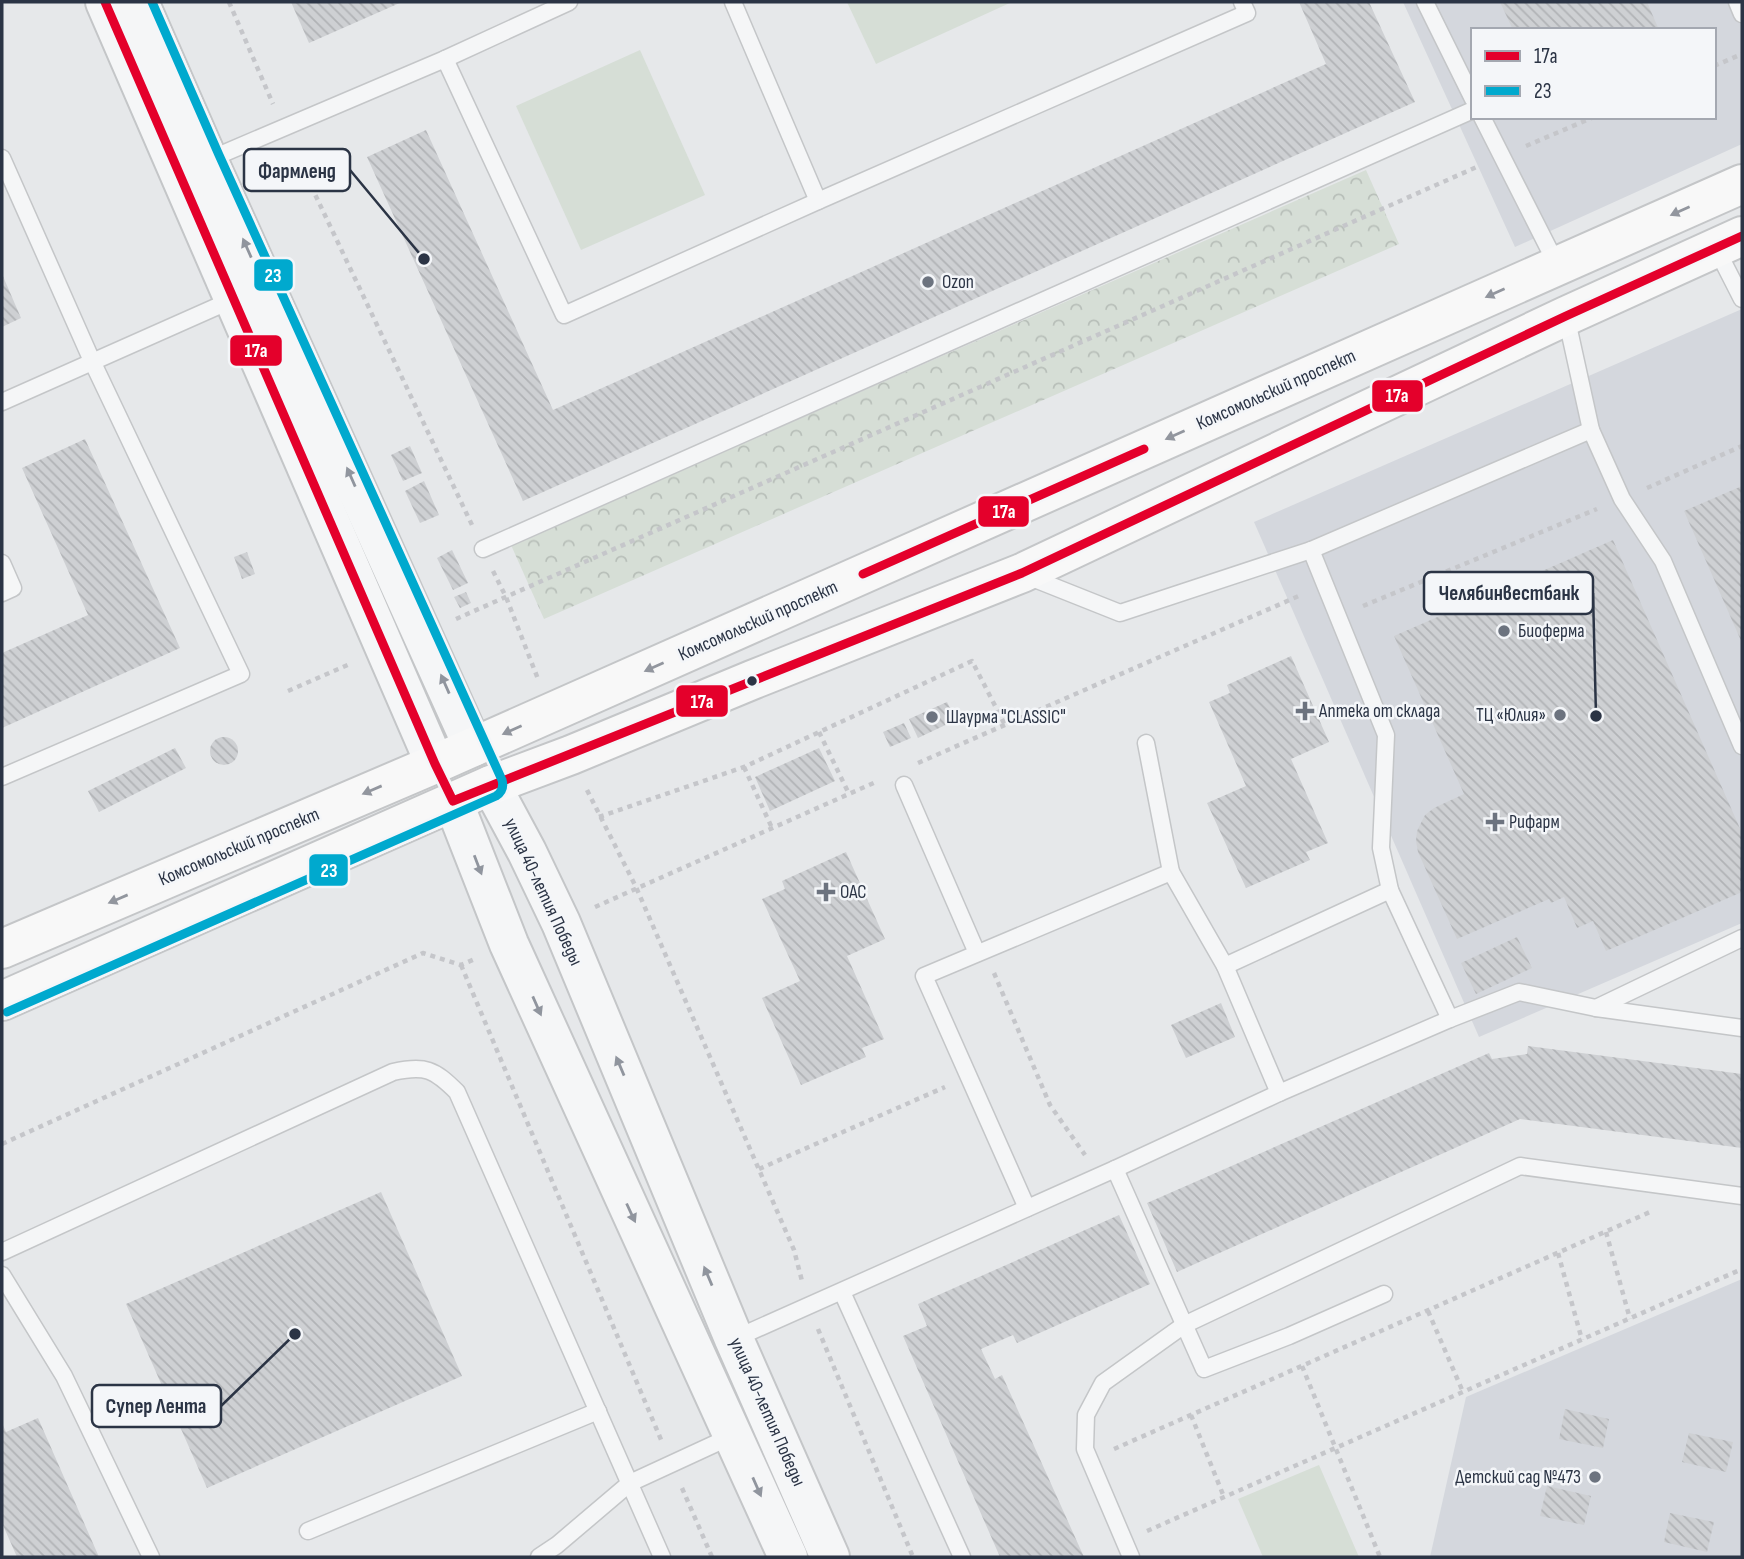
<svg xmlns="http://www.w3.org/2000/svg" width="1744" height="1559" viewBox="0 0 1744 1559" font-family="'Sofia Sans Condensed',sans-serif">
  <defs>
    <pattern id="forest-crowns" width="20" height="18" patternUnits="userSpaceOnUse" patternTransform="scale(1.75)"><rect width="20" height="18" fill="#d6ded6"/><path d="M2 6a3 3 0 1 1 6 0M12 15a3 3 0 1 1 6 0" fill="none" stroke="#b8bfb9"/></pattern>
    <pattern id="building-back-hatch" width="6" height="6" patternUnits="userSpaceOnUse" patternTransform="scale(1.75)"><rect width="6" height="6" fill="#ced0d3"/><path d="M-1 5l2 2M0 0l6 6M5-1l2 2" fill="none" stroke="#b1b3b6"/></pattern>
  </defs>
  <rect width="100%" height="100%" fill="#e6e8ea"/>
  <g fill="#d4d7dd" fill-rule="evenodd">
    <path d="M1403,2H1742V144L1515,247ZM1473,30H1714V117H1473Z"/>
    <path d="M1742,309V923L1479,1037L1254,522Z"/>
    <path d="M1742,1279V1557H1430L1466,1397Z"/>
  </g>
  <g fill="#d6ded6">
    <path d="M847,2H1012L876,64Z"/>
    <path d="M640,50L705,195L581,250L516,106Z"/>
    <path d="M1319,1465L1359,1557H1263L1238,1499Z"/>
  </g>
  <path fill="url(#forest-crowns)" d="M1366,170L1399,244L544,619L511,545Z"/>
  <g fill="url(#building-back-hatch)">
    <path d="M291,2H402L309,43Z"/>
    <path d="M1299,2H1369L1415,102L523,501L367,157L426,130L553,410L1326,64Z"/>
    <path d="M1500,2H1647L1659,30H1513Z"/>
    <path d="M2,274L21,318L2,327Z"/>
    <path d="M85,439L180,648L2,728V653L88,615L22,468Z"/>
    <path d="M410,446L422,473L403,481L391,455Z"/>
    <path d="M424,481L439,515L420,523L405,491Z"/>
    <path d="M1742,486V643L1684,511Z"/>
    <path d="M1613,540L1742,833V892L1606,951L1593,921L1577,928L1564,897L1551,903L1549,899L1457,939L1418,852L1416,841L1417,831L1425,815L1434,808L1464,794L1394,636Z"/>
    <path d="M452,550L468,583L453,590L437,558Z"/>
    <path d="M247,552L255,574L242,579L234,557Z"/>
    <path d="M466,592L471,603L460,608L454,597Z"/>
    <path d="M1291,656L1329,742L1291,759L1328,843L1306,852L1310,860L1246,888L1207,803L1246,786L1209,702L1230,693L1227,685Z"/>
    <path d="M947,702L956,720L918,738L909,719Z"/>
    <path d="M904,723L911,738L890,747L883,732Z"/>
    <circle cx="224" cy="751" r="14"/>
    <path d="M175,748L186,768L99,812L88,791Z"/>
    <path d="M819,748L835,781L770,811L755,777Z"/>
    <path d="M846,852L885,939L847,956L884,1039L862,1048L866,1057L801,1085L762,998L800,981L762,899L785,889L782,881Z"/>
    <path d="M1517,937L1532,968L1476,994L1461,963Z"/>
    <path d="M1221,1003L1235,1037L1186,1058L1171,1025Z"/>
    <path d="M1528,1046L1742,1074V1148L1520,1119L1177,1272L1147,1203L1489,1053L1492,1059L1527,1054Z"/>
    <path d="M381,1192L462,1376L207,1488L126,1304Z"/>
    <path d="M1119,1215L1150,1284L1017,1343L1013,1335L981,1349L995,1379L1002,1375L1084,1557H1000L903,1336L927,1326L918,1304Z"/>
    <path d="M1565,1409L1609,1419L1603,1448L1559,1439Z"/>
    <path d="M38,1418L99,1557H17L2,1523V1423L6,1432Z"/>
    <path d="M1689,1433L1733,1442L1726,1472L1682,1462Z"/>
    <path d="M1547,1486L1591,1496L1584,1525L1540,1516Z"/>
    <path d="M1670,1513L1714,1522L1707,1552L1664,1542Z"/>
  </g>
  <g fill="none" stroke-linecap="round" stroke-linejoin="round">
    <defs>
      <g id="service">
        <path d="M733,2L818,201"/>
        <path d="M1425,2L1473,99"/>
        <path d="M1737,2L1742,14"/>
        <path d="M445,59L564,315L818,201L1247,13L1242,2"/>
        <path d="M1482,117L1557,265"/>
        <path d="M2,158L92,361L241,674L2,777"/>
        <path d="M208,160L445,59L569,2"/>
        <path d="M1716,248L1742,299"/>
        <path d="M1566,316L1591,430L1622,499L1663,561L1742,746"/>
        <path d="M2,402L234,299"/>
        <path d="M483,549L1473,110"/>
        <path d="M2,563L13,588L2,593"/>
        <path d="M1027,576L1120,613L1311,550L1591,430"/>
        <path d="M1146,743L1171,872"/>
        <path d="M904,785L977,953"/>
        <path d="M1390,890L1450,1019"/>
        <path d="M1225,966L1390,890L1381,848L1386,735L1311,550"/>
        <path d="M1596,1008L1742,938"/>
        <path d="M1115,1169L1204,1369L1289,1336L1384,1294"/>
        <path d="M1027,1208L924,976L1171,872L1225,966L1279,1093"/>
        <path d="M2,1252L393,1072C425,1065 434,1069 457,1092L662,1557"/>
        <path d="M2,1275L64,1376L151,1557"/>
        <path d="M842,1292L962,1557"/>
        <path d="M734,1339L1115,1169L1279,1093L1450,1019L1519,992L1596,1008L1742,1028"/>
        <path d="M308,1531L598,1411"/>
        <path d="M539,1557L557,1545L630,1483L734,1435"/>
        <path d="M1131,1557L1085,1449L1086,1415L1103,1383L1184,1325L1520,1166L1742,1196"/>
      </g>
      <g id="tertiary">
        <path d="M105,2L435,764"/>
        <path d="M139,2L208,160L473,747"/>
        <path d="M491,785L527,852L561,923L734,1339L830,1557"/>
        <path d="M453,801L509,944L788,1557"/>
      </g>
      <g id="secondary">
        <path d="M2,949L435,764L1742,184"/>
        <path d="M2,1001L491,785L571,755L752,680L1022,573L1566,316L1742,236"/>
      </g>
    </defs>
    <use href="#service" stroke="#c4c6c8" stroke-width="19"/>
    <use href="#tertiary" stroke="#c4c6c8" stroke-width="42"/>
    <use href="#secondary" stroke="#c4c6c8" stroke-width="42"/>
    <g stroke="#c5c6ca" stroke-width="4.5" stroke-dasharray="5 5" stroke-linecap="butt">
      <path d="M229,2L273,104"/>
      <path d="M1714,66L1742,54"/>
      <path d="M1526,146L1594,117"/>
      <path d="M294,150L472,525"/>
      <path d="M1647,488L1742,446"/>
      <path d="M493,571L506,597L538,679"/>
      <path d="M1363,606L1597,509"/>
      <path d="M456,619L1479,166"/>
      <path d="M288,691L352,663"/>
      <path d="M819,732L849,794"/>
      <path d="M918,763L1301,595"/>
      <path d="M744,767L772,828"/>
      <path d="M587,790L636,887L794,1250L802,1281"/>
      <path d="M599,817L744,767L972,661L1005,725"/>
      <path d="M595,907L878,781"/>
      <path d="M461,965L662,1442"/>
      <path d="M994,973L1050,1105L1085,1155"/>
      <path d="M2,1144L423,953L461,965L475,959"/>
      <path d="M759,1169L945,1087"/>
      <path d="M1606,1232L1630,1319"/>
      <path d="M1558,1253L1582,1340"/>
      <path d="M1428,1311L1463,1392"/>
      <path d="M818,1329L913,1557"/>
      <path d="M1302,1366L1380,1557"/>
      <path d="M1191,1415L1224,1497"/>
      <path d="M1114,1449L1650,1212"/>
      <path d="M682,1488L712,1557"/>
      <path d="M1147,1531L1742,1269"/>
    </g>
    <use href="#service" stroke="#f5f6f7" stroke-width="16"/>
    <use href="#tertiary" stroke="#f5f6f7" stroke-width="38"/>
    <use href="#secondary" stroke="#f8f8f8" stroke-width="38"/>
    <defs>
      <g id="bus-1">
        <path d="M105,2L435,764L453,801L1022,573L1566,316L1742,236"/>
        <path d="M863,574L1144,449"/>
      </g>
      <path id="bus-2" d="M7,1012L496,796C502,792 504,787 502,780L219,155L152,2"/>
    </defs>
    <use href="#bus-1" stroke="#f4f6f9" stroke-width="14"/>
    <use href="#bus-2" stroke="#f4f6f9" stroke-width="14"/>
    <use href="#bus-1" stroke="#e4002b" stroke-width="9"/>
    <use href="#bus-2" stroke="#00a9ce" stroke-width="9"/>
  </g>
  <defs><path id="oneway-solid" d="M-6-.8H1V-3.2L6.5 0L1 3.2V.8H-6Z" transform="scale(1.75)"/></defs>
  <g fill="#92969e">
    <use href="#oneway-solid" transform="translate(1680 211) rotate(156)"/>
    <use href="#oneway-solid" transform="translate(1495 293) rotate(156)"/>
    <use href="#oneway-solid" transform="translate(1175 435) rotate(156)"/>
    <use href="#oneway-solid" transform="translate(654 667) rotate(156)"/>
    <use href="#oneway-solid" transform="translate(512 730) rotate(156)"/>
    <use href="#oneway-solid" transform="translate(372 790) rotate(157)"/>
    <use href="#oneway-solid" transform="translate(118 899) rotate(157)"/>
  </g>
  <g fill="#90959e">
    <use href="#oneway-solid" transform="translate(247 248) rotate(-114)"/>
    <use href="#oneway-solid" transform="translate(351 477) rotate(-114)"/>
    <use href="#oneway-solid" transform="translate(445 684) rotate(-114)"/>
    <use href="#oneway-solid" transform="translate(478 865) rotate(69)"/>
    <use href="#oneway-solid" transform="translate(537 1006) rotate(66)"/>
    <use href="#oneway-solid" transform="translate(620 1066) rotate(-113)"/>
    <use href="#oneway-solid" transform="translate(631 1213) rotate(65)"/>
    <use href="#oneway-solid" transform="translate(708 1276) rotate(-113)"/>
    <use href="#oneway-solid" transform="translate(757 1487) rotate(66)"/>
  </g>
  <g fill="#6c737f" stroke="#f4f6f9" stroke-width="2.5">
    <circle cx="928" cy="282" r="7"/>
    <circle cx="1504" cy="631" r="7"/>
    <path d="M1301.5 700.5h7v7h7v7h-7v7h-7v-7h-7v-7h7z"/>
    <circle cx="1560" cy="715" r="7"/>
    <circle cx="932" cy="717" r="7"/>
    <path d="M1491.5 811.5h7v7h7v7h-7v7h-7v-7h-7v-7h7z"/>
    <path d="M822.5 881.5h7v7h7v7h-7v7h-7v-7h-7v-7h7z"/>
    <circle cx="1595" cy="1477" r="7"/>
  </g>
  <circle fill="#2b3445" stroke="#f4f6f9" stroke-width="2.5" cx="752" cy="681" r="6"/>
  <g text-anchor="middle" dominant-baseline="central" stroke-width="5" stroke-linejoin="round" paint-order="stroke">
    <g font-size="19" fill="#2b3445" stroke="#f4f6f9" text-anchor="start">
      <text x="942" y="282">Ozon</text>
      <text x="1518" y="631">Биоферма</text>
      <text x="1319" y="711">Аптека от склада</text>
      <text x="1546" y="715" text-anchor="end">ТЦ «Юлия»</text>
      <text x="946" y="717">Шаурма "CLASSIC"</text>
      <text x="1509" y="822">Рифарм</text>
      <text x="840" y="892">ОАС</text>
      <text x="1581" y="1477" text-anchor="end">Детский сад №473</text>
    </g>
    <g font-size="19" fill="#2b3445" stroke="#f4f6f9">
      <text transform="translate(1276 390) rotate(-24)">Комсомольский проспект</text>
      <text transform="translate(758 621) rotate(-24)">Комсомольский проспект</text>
      <text transform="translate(239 847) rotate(-23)">Комсомольский проспект</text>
      <text transform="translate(543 892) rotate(65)">улица 40-летия Победы</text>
      <text transform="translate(767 1412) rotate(66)">улица 40-летия Победы</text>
    </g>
  </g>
  <path fill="none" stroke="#2b3445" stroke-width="2.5" d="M424 259L350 170M1596 716L1593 593M295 1334L221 1406"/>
  <g fill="#2b3445" stroke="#f4f6f9" stroke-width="2.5">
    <circle cx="424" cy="259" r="7"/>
    <circle cx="1596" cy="716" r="7"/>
    <circle cx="295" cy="1334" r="7"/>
  </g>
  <g fill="#f4f6f9" stroke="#2b3445" stroke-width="2.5">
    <rect x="244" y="149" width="106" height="42" rx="7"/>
    <rect x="1424" y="572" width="169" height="42" rx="7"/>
    <rect x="92" y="1385" width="129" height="42" rx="7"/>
  </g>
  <g font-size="21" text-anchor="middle" font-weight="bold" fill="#2b3445">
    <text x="297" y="178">Фармленд</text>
    <text x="1509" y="600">Челябинвестбанк</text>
    <text x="156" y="1413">Супер Лента</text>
  </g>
  <g stroke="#f4f6f9" stroke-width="2.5">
    <rect x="253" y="258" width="41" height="34" rx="7" fill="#00a9ce"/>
    <rect x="229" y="334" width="54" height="33" rx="7" fill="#e4002b"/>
    <rect x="1371" y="379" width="53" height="34" rx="7" fill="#e4002b"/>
    <rect x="977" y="495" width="53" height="33" rx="7" fill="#e4002b"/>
    <rect x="675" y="684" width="54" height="34" rx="7" fill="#e4002b"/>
    <rect x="308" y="853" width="41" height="34" rx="7" fill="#00a9ce"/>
  </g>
  <g font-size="19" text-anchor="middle" font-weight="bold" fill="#fff">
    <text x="273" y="282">23</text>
    <text x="256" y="357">17a</text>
    <text x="1397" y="402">17a</text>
    <text x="1004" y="518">17a</text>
    <text x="702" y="708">17a</text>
    <text x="329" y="877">23</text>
  </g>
  <rect width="1744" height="1559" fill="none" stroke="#2b3445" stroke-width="7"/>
  <rect x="1471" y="28" width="245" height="91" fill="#f4f6f9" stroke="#a4a8b1" stroke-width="2"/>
  <rect x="1485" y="51" width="35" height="10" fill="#e4002b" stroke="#a4a8b1" stroke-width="2"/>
  <text x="1534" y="63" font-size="21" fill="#2b3445">17a</text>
  <rect x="1485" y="86" width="35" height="10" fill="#00a9ce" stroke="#a4a8b1" stroke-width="2"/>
  <text x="1534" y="98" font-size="21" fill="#2b3445">23</text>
</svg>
